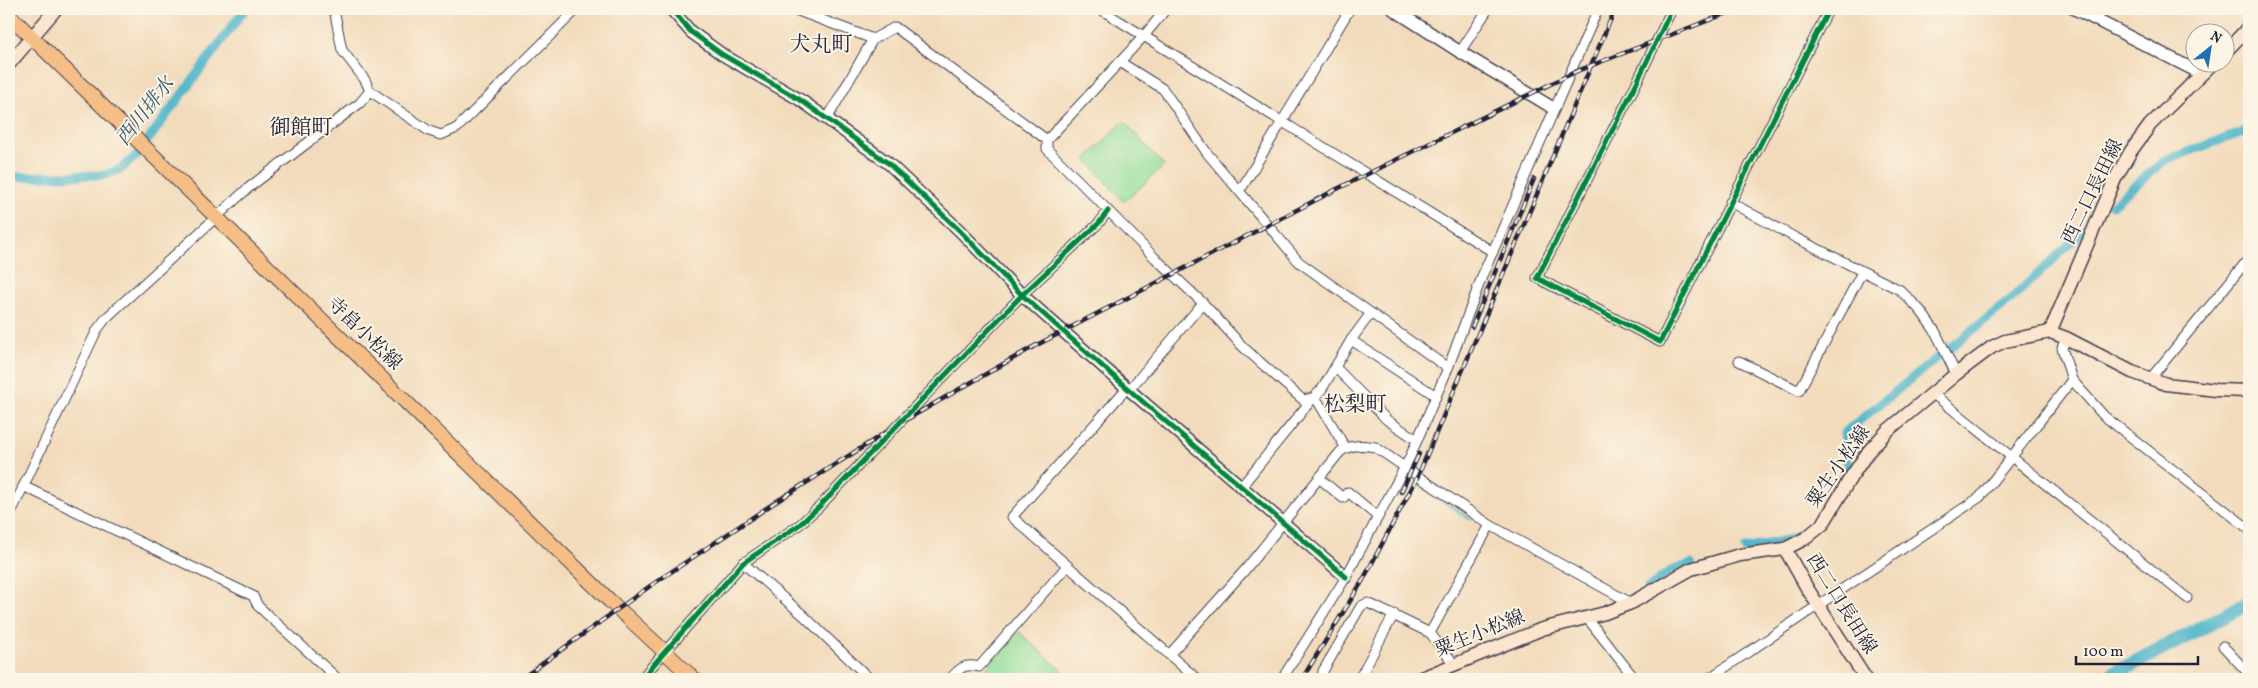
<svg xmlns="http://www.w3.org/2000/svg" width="2258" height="688" viewBox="0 0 2258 688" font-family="Vollkorn,'Noto Serif JP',serif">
  <rect width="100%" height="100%" fill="#fcf5e5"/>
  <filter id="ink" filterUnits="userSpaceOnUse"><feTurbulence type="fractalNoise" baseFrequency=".02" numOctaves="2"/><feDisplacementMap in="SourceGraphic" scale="10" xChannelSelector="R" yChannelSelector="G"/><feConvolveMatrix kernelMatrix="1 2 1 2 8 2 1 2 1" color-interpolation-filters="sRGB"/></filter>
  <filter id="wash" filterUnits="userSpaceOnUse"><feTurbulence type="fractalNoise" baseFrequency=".0096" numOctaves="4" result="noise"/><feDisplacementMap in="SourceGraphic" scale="20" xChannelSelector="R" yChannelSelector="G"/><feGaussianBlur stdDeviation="1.12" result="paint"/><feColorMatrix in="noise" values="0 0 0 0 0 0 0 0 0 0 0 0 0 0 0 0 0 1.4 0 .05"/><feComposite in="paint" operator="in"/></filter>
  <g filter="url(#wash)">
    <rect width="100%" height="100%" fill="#f2dbbc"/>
    <g fill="#92dd9a" stroke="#5a806a">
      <path d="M1124,121L1164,166L1124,202L1086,159Z"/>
      <path d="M1019,632L1072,679H964L980,675Z"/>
    </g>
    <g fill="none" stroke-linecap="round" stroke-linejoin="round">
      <path stroke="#4cb4ca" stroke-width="2.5" d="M1418,484L1470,519"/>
      <g stroke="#4cb4ca" stroke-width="9">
        <path d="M9,177L105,175L121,169L137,155L245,9"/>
        <path d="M2112,205L2165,160L2249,130"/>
        <path d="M1949,349L2010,300L2086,229"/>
        <path d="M1843,480L1849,470L1844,433L1942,354"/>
        <path d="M1745,549L1800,537"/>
        <path d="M1648,588L1670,571L1691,564"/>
      </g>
      <path stroke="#4cb4ca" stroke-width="15" d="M2104,679L2249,603"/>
    </g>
  </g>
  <g filter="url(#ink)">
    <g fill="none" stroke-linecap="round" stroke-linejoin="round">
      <defs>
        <g id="minor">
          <path d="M334,9L342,50L365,80L370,91L429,131L441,135L457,128L577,9"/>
          <path d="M793,9L873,39"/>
          <path d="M1100,9L1493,252"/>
          <path d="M1166,9L1144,36L1047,140V149L1155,258L1203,303L1243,347L1303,400L1313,398"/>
          <path d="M1672,9L1635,86L1537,278L1660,342L1829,9"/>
          <path d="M1460,52L1488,9"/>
          <path d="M1120,62L1163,89L1207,153L1299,262L1448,368"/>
          <path d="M827,119L873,39L895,27L1047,140"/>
          <path d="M1243,186L1350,9"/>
          <path d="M1730,202L1796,238L1900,290L1920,310L1935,331L1956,374"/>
          <path d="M2066,338L2062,348L2072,380L2104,416L2249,529"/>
          <path d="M1351,340L1436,396"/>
          <path d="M1739,361L1799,391L1862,272"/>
          <path d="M1335,367L1387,420L1417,440"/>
          <path d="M2150,379L2246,262L2249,264"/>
          <path d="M1127,388L1012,517L1197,679"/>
          <path d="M1129,390L1203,303"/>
          <path d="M1932,393L2187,598"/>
          <path d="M1313,398L1317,400L1345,447"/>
          <path d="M1319,478L1343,498L1348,492L1378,517"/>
          <path d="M23,486L253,596L258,606L338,679"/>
          <path d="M1241,487L1313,398L1322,389L1351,340L1371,313"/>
          <path d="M9,517L97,330L106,318L247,189L360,103L370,91"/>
          <path d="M743,563L803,615L870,679"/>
          <path d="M1587,618L1635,679"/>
          <path d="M1430,633L1490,525"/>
          <path d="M2223,646L2249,674"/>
          <path d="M1169,655L1245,570L1340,452C1350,444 1363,445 1375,447L1490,525L1631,603"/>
          <path d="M641,679L743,563L799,525L819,507L1022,295L1099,223L1108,211"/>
          <path d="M950,679C959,669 964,663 979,667L1067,566"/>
          <path d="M1282,679L1346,577L1410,457L1448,368L1483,274L1598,9"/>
          <path d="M1322,679L1323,671L1361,606L1368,603L1430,633L1454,664"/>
          <path d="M1359,679L1394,614"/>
          <path d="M1708,679L1980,497L2072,380"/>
        </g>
        <g id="tertiary">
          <path d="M671,9L691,32L723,55L802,101L888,163L959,230L1022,295L1127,388L1346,577"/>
          <path d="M1393,9L1460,52L1553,108"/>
          <path d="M2075,9L2202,74"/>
        </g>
        <g id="secondary">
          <path d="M2226,51L2249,27"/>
          <path d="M9,64L56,9"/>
          <path d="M2050,332L2115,179L2131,151L2150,125L2214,62"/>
          <path d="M1785,549L1807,588L1866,679"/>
          <path d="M1419,679L1542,629L1605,613L1631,603L1691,569L1740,555L1785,549L1806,538L1823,524L1851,477L1868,452L1887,431L1956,374L1992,347L2005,341L2050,332L2066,338L2132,372L2166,384L2216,390L2249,391"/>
        </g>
        <path id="primary" d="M9,15L610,601L694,679"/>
      </defs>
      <use href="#minor" stroke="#413e4e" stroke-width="11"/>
      <use href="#tertiary" stroke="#413e4e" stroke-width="14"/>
      <use href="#secondary" stroke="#413e4e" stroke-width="15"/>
      <use href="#primary" stroke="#413e4e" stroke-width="16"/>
      <use href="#minor" stroke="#fff" stroke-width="9"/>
      <use href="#tertiary" stroke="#fff" stroke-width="11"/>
      <use href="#secondary" stroke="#fbe5cf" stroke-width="12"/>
      <use href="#primary" stroke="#f6be87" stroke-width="14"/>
      <defs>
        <g id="rail">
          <path d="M1472,327L1534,179"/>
          <path d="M1401,492L1419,454"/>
          <path d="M521,679L650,586L774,503L904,421L1033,347L1337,189L1577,71L1738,9"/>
          <path d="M1302,679L1363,580L1418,476L1615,9"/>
        </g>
      </defs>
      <use href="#rail" stroke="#22223b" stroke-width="4.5"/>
      <use href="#rail" stroke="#fcf5e5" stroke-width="2.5" stroke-dasharray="8" stroke-linecap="butt"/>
      <defs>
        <g id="cycleway">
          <path d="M671,9L691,32L723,55L802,101L888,163L959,230L1022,295L1127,388L1346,577"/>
          <path d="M1672,9L1635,86L1537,278L1660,342L1829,9"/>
          <path d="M641,679L743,563L799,525L819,507L1022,295L1099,223L1108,211"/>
        </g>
      </defs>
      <use href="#cycleway" stroke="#fcf5e5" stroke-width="8"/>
      <use href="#cycleway" stroke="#00873e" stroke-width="5"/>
    </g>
  </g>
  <g text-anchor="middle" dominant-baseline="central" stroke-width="4" stroke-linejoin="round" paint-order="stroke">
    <g font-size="19" fill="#22223b" stroke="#fcf5e5">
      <text transform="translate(2093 192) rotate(-64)">西二口長田線</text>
      <text transform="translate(364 334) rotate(44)">寺畠小松線</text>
      <text transform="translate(1839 467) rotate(-55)">粟生小松線</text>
      <text transform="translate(1841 604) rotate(58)">西二口長田線</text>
      <text transform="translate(1480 634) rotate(-22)">粟生小松線</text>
    </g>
    <g font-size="20" font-style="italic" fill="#335c74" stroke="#fcf5e5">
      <text transform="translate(146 112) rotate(-52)">西川排水</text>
    </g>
    <g font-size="21" fill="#22223b" stroke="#fcf5e5">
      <text x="821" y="45">犬丸町</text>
      <text x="301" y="128">御館町</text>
      <text x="1355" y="405">松梨町</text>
    </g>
  </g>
  <rect width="2258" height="688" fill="none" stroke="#fcf5e5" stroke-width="30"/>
  <g transform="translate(2210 48) rotate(30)"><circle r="24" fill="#fcf5e5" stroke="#a5a1a1"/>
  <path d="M0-4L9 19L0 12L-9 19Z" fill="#1f6fb2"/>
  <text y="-8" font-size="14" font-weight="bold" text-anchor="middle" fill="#22223b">N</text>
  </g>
  <path d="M2076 656v8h122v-8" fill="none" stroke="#22223b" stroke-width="2.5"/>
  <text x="2083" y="656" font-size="15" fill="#22223b" stroke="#fcf5e5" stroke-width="4" paint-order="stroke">100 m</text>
</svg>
